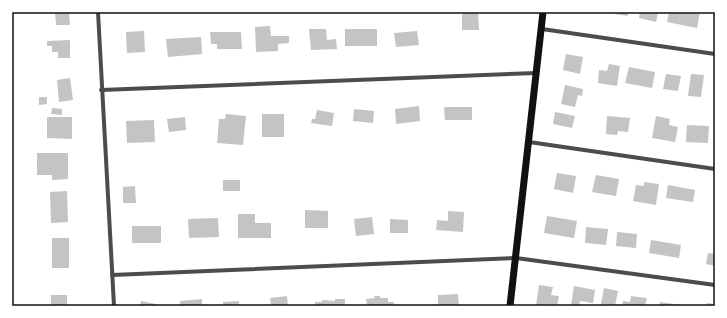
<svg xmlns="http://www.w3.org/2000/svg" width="727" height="318" viewBox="0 0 727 318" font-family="Overpass,sans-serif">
  <rect width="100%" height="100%" fill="#fff"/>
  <g fill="#c4c4c4">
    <path d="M55,12H69L70,25H56Z"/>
    <path d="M465,12H478L479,30H462V14H465Z"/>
    <path d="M615,12H628V16L615,14Z"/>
    <path d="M640,12H658L656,22L639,18Z"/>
    <path d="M669,12H700L697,28L667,22Z"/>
    <path d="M270,26L271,36H289V43L278,44V51L256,52L255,27Z"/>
    <path d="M309,29H326L327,40L336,39L337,49L311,50Z"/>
    <rect x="345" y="29" width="32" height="17"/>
    <path d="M144,31L145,52L127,53L126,32Z"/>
    <path d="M417,31L419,45L396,47L394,33Z"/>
    <path d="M210,32H241L242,49H217V44H211Z"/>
    <path d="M201,37L202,54L168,57L166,39Z"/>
    <path d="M70,40V58H58V52H52V46H47V41Z"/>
    <path d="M566,54L583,57L580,74L563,70Z"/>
    <path d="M609,64L620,66L617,86L598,83L599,70L607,71Z"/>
    <path d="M629,67L655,72L652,88L625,83Z"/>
    <path d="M666,74L681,76L678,91L663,89Z"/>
    <path d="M691,74L704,75L701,97L688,96Z"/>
    <path d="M70,78L73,100L59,102L57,80Z"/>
    <path d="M565,85L583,89L582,96L578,95L575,107L561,104Z"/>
    <path d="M39,97H47V104L39,105Z"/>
    <path d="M419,106L420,121L396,124L395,109Z"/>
    <path d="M444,107H472V120H445Z"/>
    <path d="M52,108L62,109V115L51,114Z"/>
    <path d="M354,109L374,111L373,123L353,121Z"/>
    <path d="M317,110L334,113L332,126L311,123L312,119H315Z"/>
    <path d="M555,112L575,116L572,128L553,124Z"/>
    <path d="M226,114L246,116L243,145L217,143L219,119H225Z"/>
    <rect x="262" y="114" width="22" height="23"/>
    <path d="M607,116L630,118L628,132L618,131L617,135L606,134Z"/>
    <path d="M656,116L670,119L669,125L678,127L675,142L652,138Z"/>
    <path d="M47,117H72V139L47,138Z"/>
    <path d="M185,117L186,130L169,132L167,119Z"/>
    <path d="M154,120L155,142L127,143L126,121Z"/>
    <path d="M687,125L709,126L708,143L686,142Z"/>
    <path d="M37,153H68V179L52,180V175H37Z"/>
    <path d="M557,173L576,176L573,193L554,189Z"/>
    <path d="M596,175L619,179L616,196L592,192Z"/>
    <rect x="223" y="180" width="17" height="11"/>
    <path d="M644,182L659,184L656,205L633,201L636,185L644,186Z"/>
    <path d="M668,185L695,190L693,202L666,198Z"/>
    <path d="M135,186L136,203H123V187Z"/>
    <path d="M67,191L68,222L51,223L50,192Z"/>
    <path d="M305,210L328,211V228H305Z"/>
    <path d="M448,211L464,212L463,232L436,230L437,220L448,221Z"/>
    <path d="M238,214H255V223H271V238H238Z"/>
    <path d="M547,216L577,221L574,238L544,233Z"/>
    <path d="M372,217L374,234L356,236L354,219Z"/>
    <path d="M218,218L219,237L189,238L188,219Z"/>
    <path d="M390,219L408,220V233H390Z"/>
    <rect x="132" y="226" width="29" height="17"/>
    <path d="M586,227L608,229L606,245L585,243Z"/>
    <path d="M617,232L637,234L636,248L616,246Z"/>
    <rect x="52" y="238" width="17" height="30"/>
    <path d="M651,240L681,245L679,258L649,253Z"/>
    <path d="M708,253L715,254V266L706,264Z"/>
    <path d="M539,285L553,287L551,295L559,296L557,306L549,304V306H536Z"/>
    <path d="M574,286L595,290L593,303L580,301L579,306L571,305Z"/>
    <path d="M604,288L618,291L615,306L601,304Z"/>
    <path d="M458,294L459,306H438V295Z"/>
    <rect x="51" y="295" width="16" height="11"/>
    <path d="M287,296L288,306H271L270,298Z"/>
    <path d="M374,296H380V298H388V302H394V306H367L366,299L375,298Z"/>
    <path d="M631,296L647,298L645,306H622L623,301L630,302Z"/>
    <path d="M202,299V306H180V301Z"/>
    <path d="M335,299H345V306H315V302H322V300L335,301Z"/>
    <path d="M141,301L156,304V306H140Z"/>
    <path d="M239,301V306H223V302Z"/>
    <path d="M660,302L681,305V306H659Z"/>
    <path d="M707,303L715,304V306H707Z"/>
  </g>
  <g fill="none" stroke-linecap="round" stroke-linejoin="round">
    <g stroke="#4c4c4c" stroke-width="4">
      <path d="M98,12L114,306"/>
      <path d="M542,29L715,54"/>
      <path d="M101,90L536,73"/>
      <path d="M529,142L715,169"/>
      <path d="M112,275L516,258L715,285"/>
    </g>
    <path stroke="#111" stroke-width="7" d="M510,306L543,12"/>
  </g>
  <rect width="727" height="318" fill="none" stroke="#ffffff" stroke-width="26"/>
  <rect x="13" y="13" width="701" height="292" fill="none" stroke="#111" stroke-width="1.5"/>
</svg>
